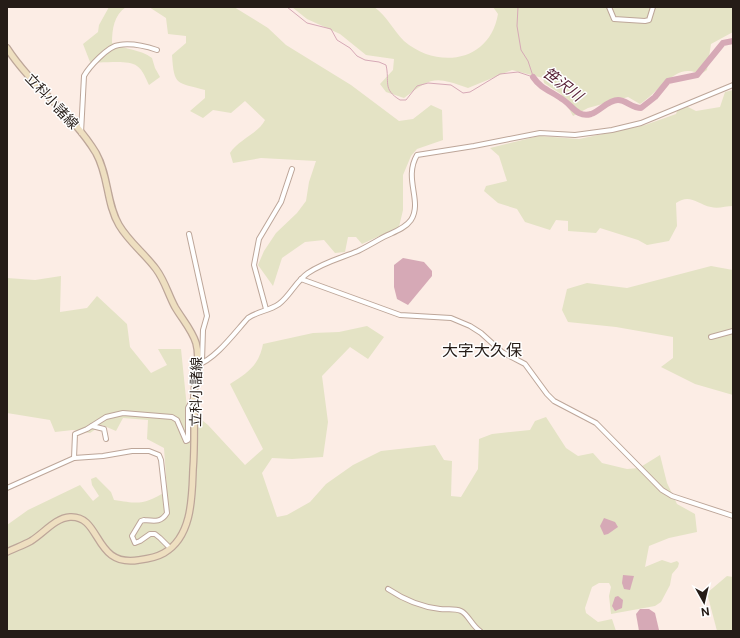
<svg xmlns="http://www.w3.org/2000/svg" width="740" height="638" viewBox="0 0 740 638" font-family="'Public Sans','Noto Sans JP',sans-serif">
  <rect width="100%" height="100%" fill="#fcede5"/>
  <g fill="#e4e3c5">
    <path d="M109,7H126C114,15 112,29 112,43C126,50 140,49 152,58L155,68L160,77L149,85C146,79 143,70 137,66C127,59 104,64 90,62L83,44L98,32L99,25Z"/>
    <path d="M149,7H234L268,28L286,45L351,85L399,121L413,119L431,105L442,110L443,140L417,149L411,156L403,175V210L399,227L362,244L356,237H348L345,252L335,253L324,240L305,242L282,258L273,286L258,265L264,251L276,233L297,213L306,201L309,182L316,161L261,158L233,163L230,153C239,139 258,134 265,120L245,101L231,113L213,110L203,118L190,111L205,98V90C177,82 174,87 172,55L186,43V36L168,34L166,18Z"/>
    <path d="M292,7H374C387,16 393,30 404,41C438,70 490,62 498,14L493,7H733V32L711,44L707,70L701,74C697,73 693,71 689,71C671,70 655,95 640,104L628,97L588,108L573,116L561,94L544,83L543,78L512,70L468,88C434,76 432,77 404,98L386,92L380,84L393,70L394,59L366,55L340,34L307,19Z"/>
    <path d="M733,90V206C726,206 718,209 711,207C697,204 690,193 676,203L677,226L669,241L647,245L638,240L600,228L596,233L568,231V221L556,220L550,230L525,222L517,209L498,203L484,191L486,186L507,181L499,156L490,148L539,136L579,139L645,125L676,114L680,103L696,111L720,107L725,92Z"/>
    <path d="M711,266L733,270V395L695,384L661,367L673,358V337L616,327L568,322L562,310L567,289L587,283L627,288Z"/>
    <path d="M61,276L60,312L87,308L97,296L127,324L130,347L151,373L167,365L158,349H181L187,408L208,425L245,465L263,449L230,384C248,373 259,365 263,344L313,333L339,332L367,326L384,337L368,359L350,347L322,376L328,422L323,457L292,459L272,458L262,473L277,517L287,515L310,502L326,484L353,465L381,451L435,445L444,460L452,461L451,496L461,497L478,469L479,439L492,434L530,430L535,421L546,417L566,448L578,456L593,453L602,463L627,469L639,468L660,455L667,483L677,504L695,514L697,532L669,538L649,546L645,567L662,560L671,563L677,561L679,563L678,567L672,574L670,585L661,602L655,606L611,614L609,596L611,587L609,583H599L592,587L585,608L586,613L598,622L612,619L616,631H7V525L28,510L80,485L93,501L99,496L92,485L91,479L96,477L111,492L114,500C140,504 143,505 167,491L164,448L147,439L148,420L123,418L116,431L102,425L90,433L73,430L55,432L50,420L7,413V278L35,280Z"/>
    <path d="M727,576L733,577V631H717L707,593Z"/>
  </g>
  <g fill="#d6a9b6">
    <path d="M403,258L424,262L432,271V276L408,305L397,299L394,287V265Z"/>
    <path d="M604,518L615,522L618,527L608,534L604,535L600,526Z"/>
    <path d="M623,575L634,576L630,590L624,589L622,583Z"/>
    <path d="M618,596L623,600L622,608L615,611L612,606L615,597Z"/>
    <path d="M640,609H649L655,613L659,630L658,631H639L636,614Z"/>
  </g>
  <g fill="none" stroke-linecap="round" stroke-linejoin="round">
    <g stroke="#d6a9b6" stroke-width="1">
      <path d="M287,7L307,23L331,29L337,40L350,48L357,56L365,60L379,62L386,65C390,82 382,89 400,100H406L417,86L428,83L451,85L463,93L470,92L500,74L518,72L533,77"/>
      <path d="M518,7L517,26L521,50L528,61L533,76"/>
    </g>
    <path stroke="#d6a9b6" stroke-width="6" d="M533,77C541,89 551,91 562,99C572,105 577,118 591,114C600,111 608,100 618,100C626,100 632,108 641,108L655,97L668,81L697,75L723,43L733,41"/>
    <defs>
      <g id="street">
        <path d="M609,7L614,19L645,21L649,20L653,7"/>
        <path d="M81,133L84,76C89,67 108,46 119,45C131,43 145,46 157,50"/>
        <path d="M189,234L207,316L203,330L202,361L199,363"/>
        <path d="M301,279L400,315L451,318L470,326L481,333L502,352L525,364L547,394L554,401L596,423L662,490L672,496L733,516"/>
        <path d="M266,309L254,265L259,239L281,202L292,169"/>
        <path d="M711,337L733,331"/>
        <path d="M197,365C215,360 236,331 248,318C258,311 269,311 279,304C290,296 296,281 308,273C324,262 341,258 358,251C366,247 373,243 380,239C390,233 404,230 411,220C423,201 403,179 417,155L474,146L540,133L575,135L612,130L641,123L733,85"/>
        <path d="M92,426L104,429L106,439"/>
        <path d="M74,458L75,434L87,429L106,417L123,413L172,417L177,420L186,441L188,440V408L194,397"/>
        <path d="M7,488L74,458L103,456L132,451H149L159,455L161,460L167,513C161,523 154,521 144,520L141,521L132,536L135,543L140,541L150,534H155L160,538L170,548"/>
        <path d="M388,589C403,599 422,607 440,609C447,610 454,608 461,611C468,614 472,626 480,631"/>
      </g>
      <path id="secondary" d="M7,48C32,87 72,113 96,153C109,176 106,203 119,225C129,242 145,254 156,269C165,281 168,294 175,307C182,319 192,330 196,343C201,361 194,379 194,397C194,421 195,445 193,470C192,498 192,537 164,553C157,557 147,559 139,560C93,568 102,515 70,517C55,518 44,533 31,541C24,545 15,548 7,552"/>
    </defs>
    <use href="#street" stroke="#bda699" stroke-width="6"/>
    <use href="#secondary" stroke="#bda699" stroke-width="8"/>
    <use href="#street" stroke="#fff" stroke-width="4"/>
    <use href="#secondary" stroke="#eedfc0" stroke-width="5.5"/>
  </g>
  <g text-anchor="middle" dominant-baseline="central" stroke-width="3" stroke-linejoin="round" paint-order="stroke">
    <g font-size="14" fill="#251c17" stroke="#fff">
      <text transform="translate(52 101) rotate(47)">立科小諸線</text>
      <text transform="translate(196 392) rotate(-89)">立科小諸線</text>
    </g>
    <g font-size="15" font-style="italic" fill="#561f34" stroke="#fff">
      <text transform="translate(563 84) rotate(37)">笹沢川</text>
    </g>
    <g font-size="16" fill="#251c17" stroke="#fff">
      <text x="482" y="350">大字大久保</text>
    </g>
  </g>
  <rect width="740" height="638" fill="none" stroke="#251c17" stroke-width="16"/>
  <g transform="translate(704 602) rotate(172)" stroke="#ffffff" stroke-width="3" paint-order="stroke">
  <path d="M0-3L7 15L0 10L-7 15Z" fill="#251c17"/>
  <text y="-6" font-size="11" font-weight="bold" text-anchor="middle" fill="#251c17">N</text>
  </g>
</svg>
